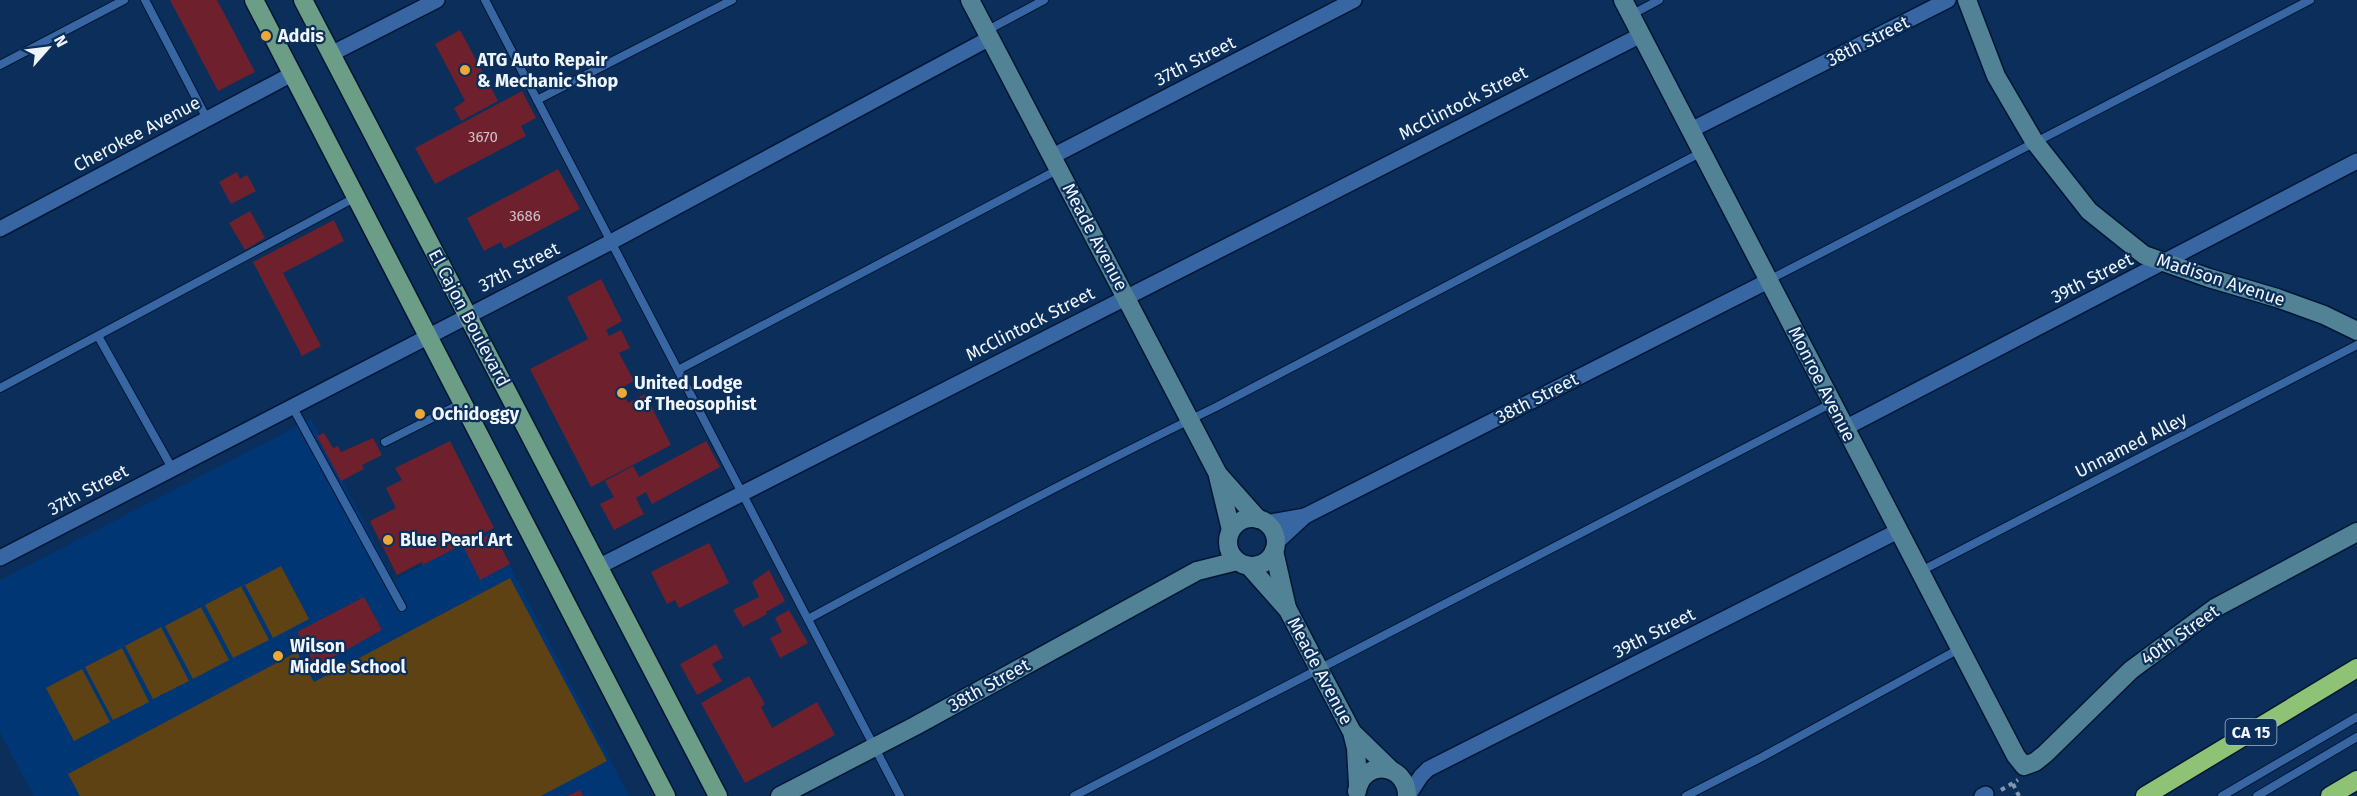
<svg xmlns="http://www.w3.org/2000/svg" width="2357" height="796" viewBox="0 0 2357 796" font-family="'Fira Sans',sans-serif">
  <rect width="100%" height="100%" fill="#0b2f5a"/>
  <path fill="#003674" d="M311,419L394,580L491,530L629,796H33L0,732V580Z"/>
  <g fill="#5e4213">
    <path d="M281,566L309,619L273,638L245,585Z"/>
    <path d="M510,578L607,761L541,796H80L68,774L297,652L314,682Z"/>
    <path d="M241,586L269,640L233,658L205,605Z"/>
    <path d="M201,607L229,660L193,679L165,626Z"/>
    <path d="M161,627L189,681L153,699L125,646Z"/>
    <path d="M122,648L149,702L113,720L85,667Z"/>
    <path d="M82,669L110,722L74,741L46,688Z"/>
  </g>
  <g fill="#6e202c">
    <path d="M170,0H217L255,72L218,91Z"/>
    <path d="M460,30L498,101L461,121L454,108L465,101L435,44Z"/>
    <path d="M522,91L536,118L521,126L526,136L435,184L415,148Z"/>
    <path d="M558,169L580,209L504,249L501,242L484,251L467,218Z"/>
    <path d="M237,172L240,179L247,175L256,191L231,204L219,182Z"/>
    <path d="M250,211L265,238L245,250L229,223Z"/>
    <path d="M334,220L344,241L283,273L321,346L302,356L253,262Z"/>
    <path d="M601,279L622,321L606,330L609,336L621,330L630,348L619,353L634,381L621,388L628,403L645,394L671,445L591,487L530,369L588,339L567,297Z"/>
    <path d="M324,433L333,448L338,446L341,452L373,438L382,455L362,465L364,469L341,481L317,436Z"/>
    <path d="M450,441L494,528L423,565L422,562L397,575L370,521L396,508L386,488L402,480L395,468Z"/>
    <path d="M706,441L720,467L652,504L646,492L636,498L644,514L614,530L600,504L614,497L605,481L633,466L639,477Z"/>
    <path d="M493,532L510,564L480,580L464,548Z"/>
    <path d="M709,543L729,583L679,608L675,600L667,604L651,572Z"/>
    <path d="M769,570L785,601L766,612L767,614L743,627L733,610L759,597L752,582Z"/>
    <path d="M364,597L382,630L316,667L297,632Z"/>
    <path d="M789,610L808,643L780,658L770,638L782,632L775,618Z"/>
    <path d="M716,644L723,658L712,664L722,681L697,695L680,664Z"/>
    <path d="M749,676L765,704L761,707L772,728L817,702L835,735L745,783L701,703Z"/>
    <path d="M580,790L583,796H567Z"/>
  </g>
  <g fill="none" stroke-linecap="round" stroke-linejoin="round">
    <defs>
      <g id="lane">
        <path d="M145,0L207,119"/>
        <path d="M485,0L900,796"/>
        <path d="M1631,15L1659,0"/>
        <path d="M986,31L1044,0"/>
        <path d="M0,65L124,0"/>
        <path d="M537,100L732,0"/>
        <path d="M1769,280L2310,0"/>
        <path d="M98,336L172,468"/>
        <path d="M678,370L1059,169"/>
        <path d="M0,388L356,197"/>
        <path d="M292,406L402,607"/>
        <path d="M385,442L462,403"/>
        <path d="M1921,571L2357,345"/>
        <path d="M808,619C943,546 1078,474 1216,407L1702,152"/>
        <path d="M1074,796L1832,403"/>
        <path d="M1686,796L1762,757L1959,649"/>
        <path d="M2222,796L2357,717"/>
        <path d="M2257,796L2357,737"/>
      </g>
      <g id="street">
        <path d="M331,54L437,0"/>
        <path d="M1691,130L1948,0"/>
        <path d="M1053,156L1354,0"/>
        <path d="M0,229L292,74"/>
        <path d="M1845,428L2357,161"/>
        <path d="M1265,523L1305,516"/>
        <path d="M1276,543L1305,516L1768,281"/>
        <path d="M0,558L611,242L990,38"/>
        <path d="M598,567L1641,35"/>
        <path d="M1408,796L1421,776L1428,769L1898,531"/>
        <path d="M1982,796L1986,794"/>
      </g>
      <g id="secondary">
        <path d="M970,0L1218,474L1258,519"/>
        <path d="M1623,0L2004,733L2016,756L2024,766L2035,762L2045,754L2131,670L2215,608L2357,532"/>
        <path d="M1967,0L1996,76L2034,141L2089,211L2144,255L2209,278L2277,298L2324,315L2357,331"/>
        <path d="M1218,476L1231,530"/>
        <circle cx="1252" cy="542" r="24"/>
        <path d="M1274,551L1287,608"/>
        <path d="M1249,566L1288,610L1352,732L1356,748L1358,785"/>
        <path d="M1353,733L1391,770"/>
        <path d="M1357,791C1363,758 1407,763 1407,796"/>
        <path d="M780,796L915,726L1197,571L1237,561"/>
      </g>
      <g id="primary">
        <path d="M254,0L666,796"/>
        <path d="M303,0L718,796"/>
      </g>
      <g id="highway">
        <path d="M2145,796L2357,668"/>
        <path d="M2330,796L2357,780"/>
      </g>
    </defs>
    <use href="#lane" stroke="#011734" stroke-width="10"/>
    <use href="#street" stroke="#011734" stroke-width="18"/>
    <use href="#secondary" stroke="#011734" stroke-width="21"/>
    <use href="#primary" stroke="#011734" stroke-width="21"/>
    <use href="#highway" stroke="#011734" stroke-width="21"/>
    <g stroke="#8396af" stroke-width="4" stroke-dasharray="4.5 4.5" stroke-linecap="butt">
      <path d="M2013,784L2019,796"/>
      <path d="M2001,790L2018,780"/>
    </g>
    <use href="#lane" stroke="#3866a3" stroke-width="8"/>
    <use href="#street" stroke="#3866a3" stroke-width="15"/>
    <use href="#secondary" stroke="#528295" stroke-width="18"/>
    <use href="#primary" stroke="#6c9d87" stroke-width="18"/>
    <use href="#highway" stroke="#8ec274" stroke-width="18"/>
  </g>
  <g fill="#eca93a" stroke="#0b2f5a" stroke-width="2">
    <circle cx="266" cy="36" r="6"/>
    <circle cx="465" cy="70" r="6"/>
    <circle cx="622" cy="393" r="6"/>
    <circle cx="420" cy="414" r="6"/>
    <circle cx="388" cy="540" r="6"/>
    <circle cx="278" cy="656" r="6"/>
  </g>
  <g text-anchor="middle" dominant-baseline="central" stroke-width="4.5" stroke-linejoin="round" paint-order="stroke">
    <g font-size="15" fill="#d0c0c8">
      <text x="483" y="137">3670</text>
      <text x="525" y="216">3686</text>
    </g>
    <rect fill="#0b2f5a" stroke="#abbacb" stroke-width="1.5" x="2225.5" y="719" width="51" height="26" rx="4.5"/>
    <g font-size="16" font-weight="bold" fill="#f0f5fc">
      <text x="2251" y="732">CA 15</text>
    </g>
    <g font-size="18" font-weight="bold" fill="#f0f5fc" stroke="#0b2f5a" text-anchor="start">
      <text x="278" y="36">Addis</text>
      <text x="477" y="60">ATG Auto Repair<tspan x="477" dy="21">&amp; Mechanic Shop</tspan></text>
      <text x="634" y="383">United Lodge<tspan x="634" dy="21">of Theosophist</tspan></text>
      <text x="432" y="414">Ochidoggy</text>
      <text x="400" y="540">Blue Pearl Art</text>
      <text x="290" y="646">Wilson<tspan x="290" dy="21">Middle School</tspan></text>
    </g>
    <g font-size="18" fill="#f0f5fc" stroke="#0b2f5a">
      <text transform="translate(1868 41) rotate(-27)">38th Street</text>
      <text transform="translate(1195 61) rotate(-27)">37th Street</text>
      <text transform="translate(1463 103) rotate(-27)">McClintock Street</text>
      <text transform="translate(137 134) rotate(-28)">Cherokee Avenue</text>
      <text transform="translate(1095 237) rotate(62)">Meade Avenue</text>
      <text transform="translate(519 267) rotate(-27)">37th Street</text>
      <text transform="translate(2092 278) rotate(-27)">39th Street</text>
      <text transform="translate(2221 280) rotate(18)">Madison Avenue</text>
      <text transform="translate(469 318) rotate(62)">El Cajon Boulevard</text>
      <text transform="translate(1030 324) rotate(-27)">McClintock Street</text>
      <text transform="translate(1822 384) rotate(63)">Monroe Avenue</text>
      <text transform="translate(1537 398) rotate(-27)">38th Street</text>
      <text transform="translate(2131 445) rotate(-27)">Unnamed Alley</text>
      <text transform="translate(88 490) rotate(-28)">37th Street</text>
      <text transform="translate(1654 633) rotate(-27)">39th Street</text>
      <text transform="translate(2180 635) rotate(-35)">40th Street</text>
      <text transform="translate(1320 671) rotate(62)">Meade Avenue</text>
      <text transform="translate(989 685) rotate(-29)">38th Street</text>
    </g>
  </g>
  <g transform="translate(48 48) rotate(62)" stroke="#0b2f5a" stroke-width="4.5" paint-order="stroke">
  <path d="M0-4.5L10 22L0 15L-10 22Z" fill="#f0f5fc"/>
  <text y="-9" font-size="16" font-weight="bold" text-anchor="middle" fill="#f0f5fc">N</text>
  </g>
</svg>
